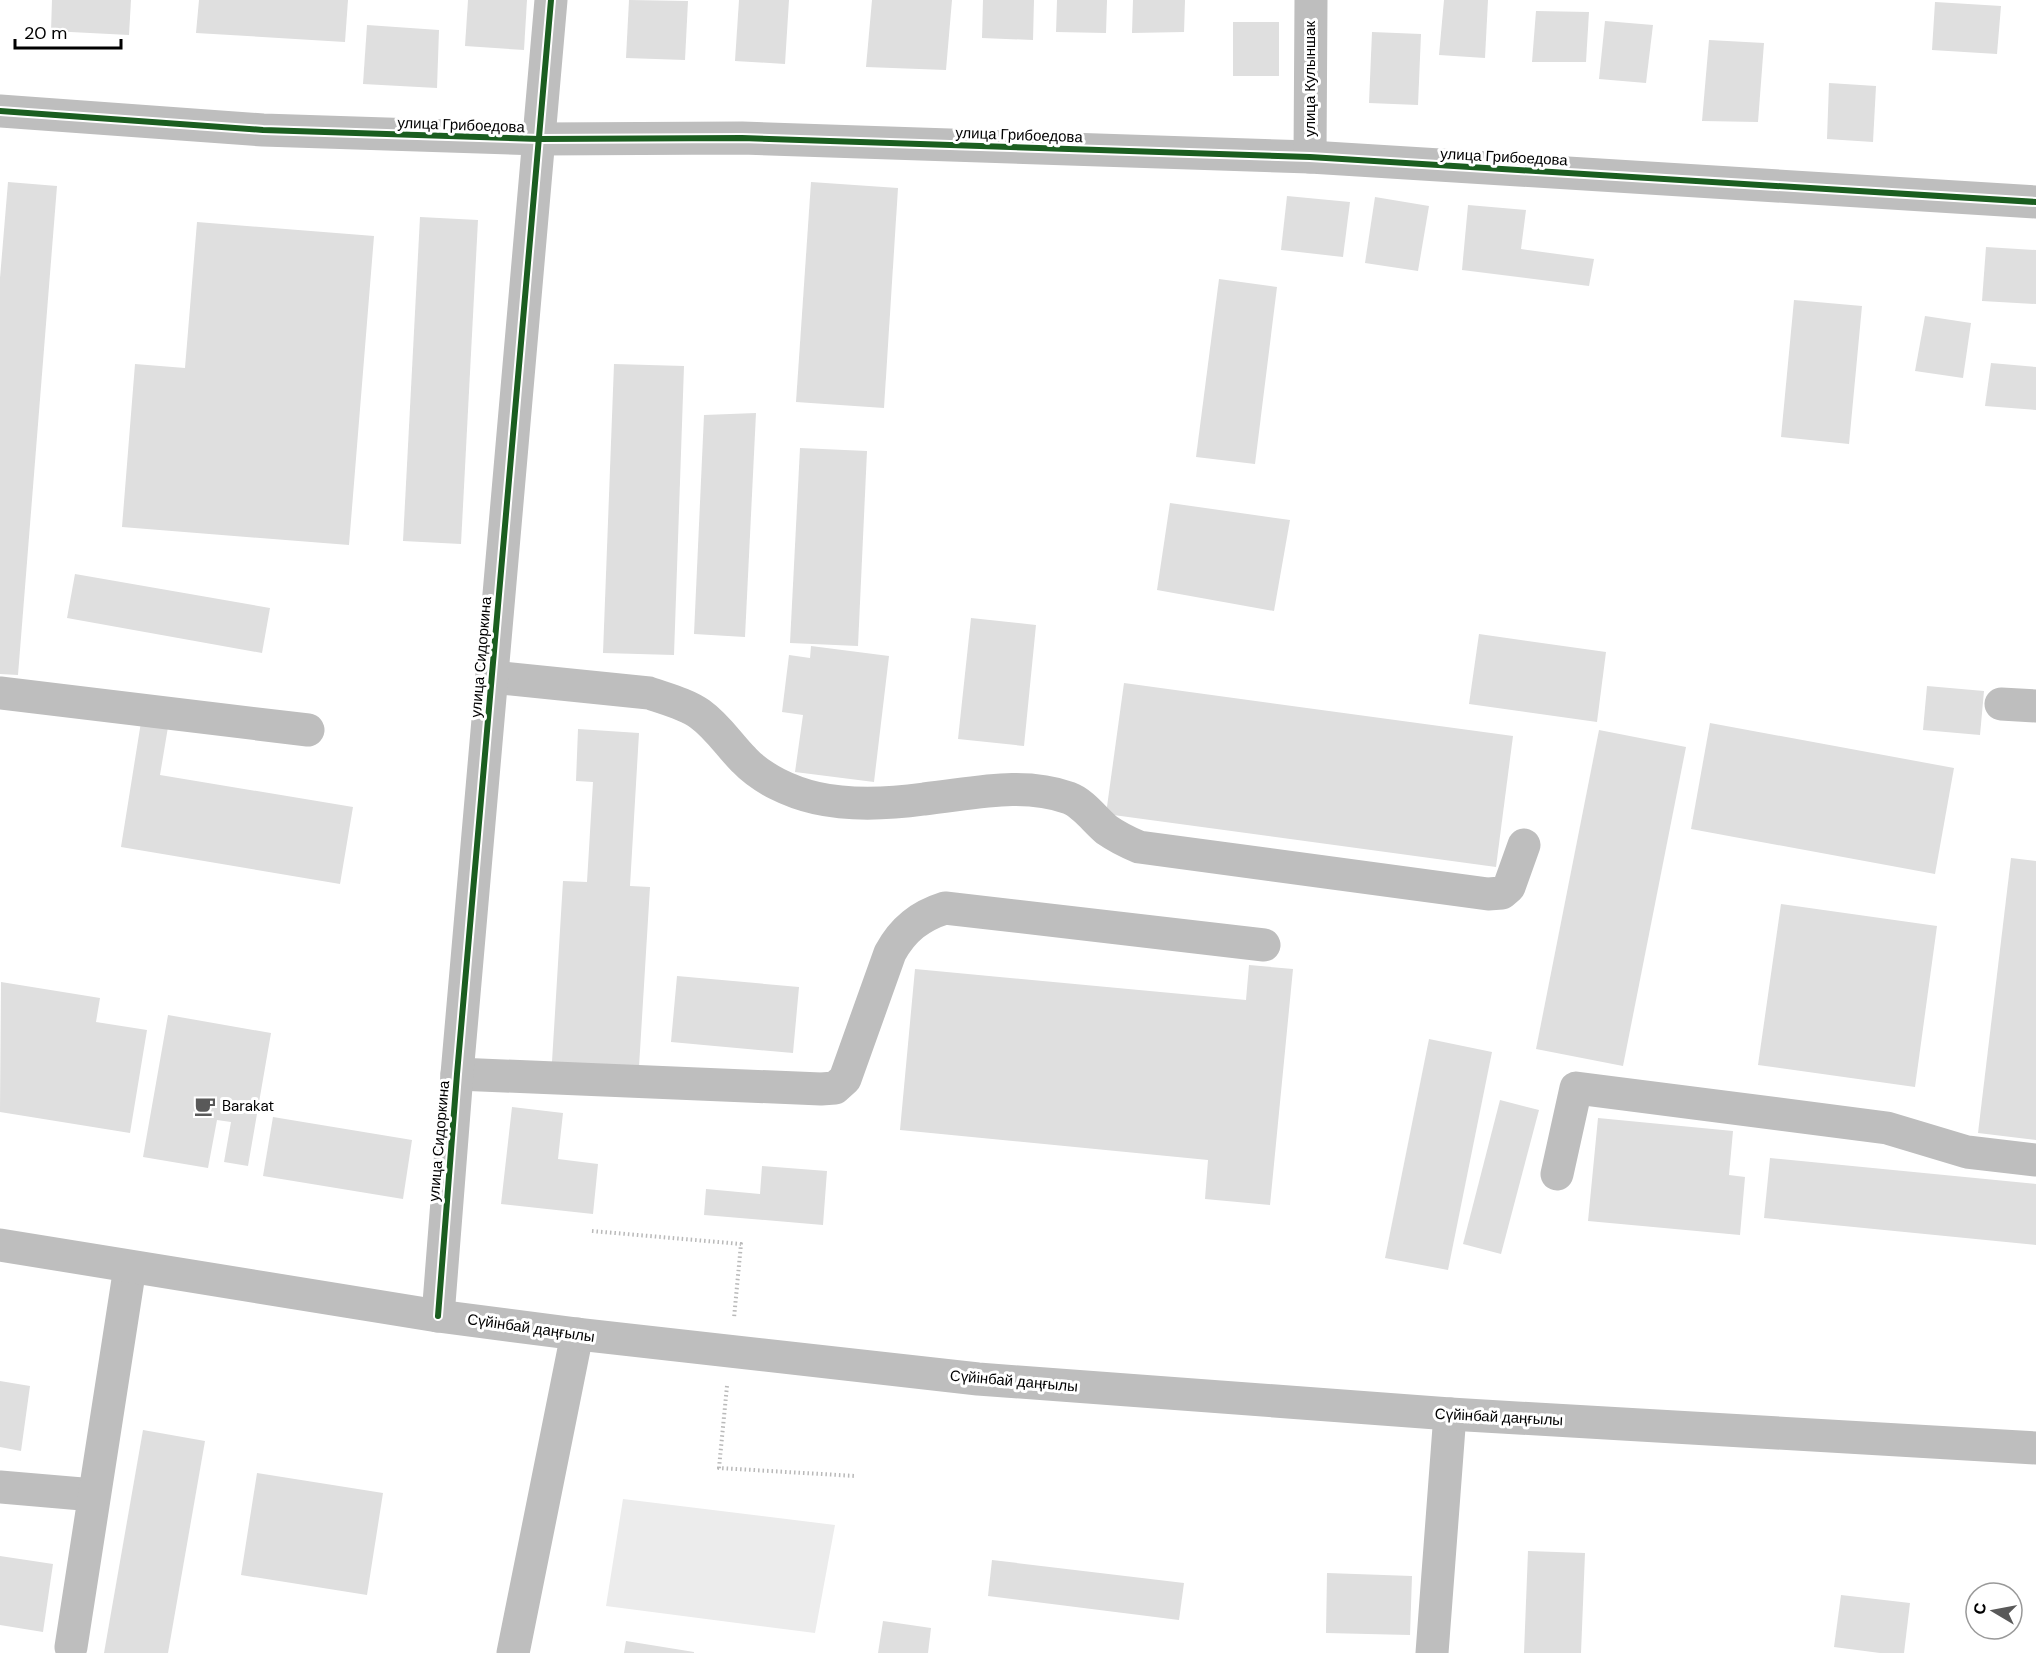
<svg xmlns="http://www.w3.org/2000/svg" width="2036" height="1653" viewBox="0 0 2036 1653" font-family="'DM Sans',sans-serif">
  <rect width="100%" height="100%" fill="#fff"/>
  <path fill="#ececec" d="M623,1499L835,1525L815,1633L606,1606Z"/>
  <g fill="#dfdfdf">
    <path d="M52,0H131L129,35L51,31Z"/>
    <path d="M199,0H348L345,42L196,33Z"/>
    <path d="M468,0H527L524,50L465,46Z"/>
    <path d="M629,0L688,1L685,60L626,58Z"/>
    <path d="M739,0H789L785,64L735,61Z"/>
    <path d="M872,0H952L946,70L866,67Z"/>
    <path d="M983,0H1034L1033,40L982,38Z"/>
    <path d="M1057,0H1107L1106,33L1056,32Z"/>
    <path d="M1133,0H1185L1184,32L1132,33Z"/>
    <path d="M1444,0H1488L1485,58L1439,55Z"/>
    <path d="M1935,2L2001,6L1997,54L1932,50Z"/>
    <path d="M1536,11L1589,12L1586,62H1532Z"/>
    <path d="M1605,21L1653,25L1646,83L1599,79Z"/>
    <rect x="1233" y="22" width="46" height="54"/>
    <path d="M367,25L439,30L437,88L363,84Z"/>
    <path d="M1372,32L1421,34L1418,105L1369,103Z"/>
    <path d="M1709,40L1764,43L1758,122L1702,121Z"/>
    <path d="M1829,83L1876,86L1873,142L1827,139Z"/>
    <path d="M8,182L57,186L18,675L0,674V278Z"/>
    <path d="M811,182L898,188L884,408L796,402Z"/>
    <path d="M1287,196L1350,202L1343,257L1281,250Z"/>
    <path d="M1375,197L1429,206L1418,271L1365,263Z"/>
    <path d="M1468,205L1526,210L1521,249L1594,259L1589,286L1462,270Z"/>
    <path d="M420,217L478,220L461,544L403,541Z"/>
    <path d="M197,222L374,236L349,545L122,527L135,364L185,368Z"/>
    <path d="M1986,247L2036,250V304L1982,301Z"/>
    <path d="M1219,279L1277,287L1255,464L1196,457Z"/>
    <path d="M1794,300L1862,306L1849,444L1781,437Z"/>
    <path d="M1925,316L1971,323L1963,378L1915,371Z"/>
    <path d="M1991,363L2036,367V410L1985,406Z"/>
    <path d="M614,364L684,366L674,655L603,653Z"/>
    <path d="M756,413L745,637L694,634L704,415Z"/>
    <path d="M800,448L867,451L858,646L790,643Z"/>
    <path d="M1170,503L1290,520L1274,611L1157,590Z"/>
    <path d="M75,574L270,608L262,653L67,618Z"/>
    <path d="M971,618L1036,625L1024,746L958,739Z"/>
    <path d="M1479,634L1606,652L1597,722L1469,704Z"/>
    <path d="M811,646L889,656L874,782L795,772L803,715L782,712L789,655L810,658Z"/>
    <path d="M1124,683L1513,736L1496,867L1106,814Z"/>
    <path d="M1927,686L1984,691L1980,735L1923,730Z"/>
    <path d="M141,722L168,727L160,775L353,807L340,884L121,847Z"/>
    <path d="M1710,723L1954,768L1935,874L1691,829Z"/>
    <path d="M578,729L639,733L630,886L650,887L639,1067L552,1062L563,881L587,882L593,782L576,781Z"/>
    <path d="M1599,730L1686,747L1623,1066L1536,1049Z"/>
    <path d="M2011,858L2036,861V1140L1978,1133Z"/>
    <path d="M1781,904L1937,926L1915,1087L1758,1065Z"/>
    <path d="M1249,965L1293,969L1270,1205L1205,1199L1208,1160L900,1130L915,969L1246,1000Z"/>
    <path d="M677,976L799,987L793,1053L671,1042Z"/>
    <path d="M1,982L100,998L96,1022L147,1030L130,1133L0,1112Z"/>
    <path d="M168,1015L271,1033L248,1166L224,1162L231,1122L217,1120L208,1168L143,1157Z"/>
    <path d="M1429,1039L1492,1052L1448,1270L1385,1258Z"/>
    <path d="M1500,1100L1539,1110L1501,1254L1463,1244Z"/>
    <path d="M512,1107L563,1113L558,1159L598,1164L593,1214L501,1204Z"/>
    <path d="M273,1117L412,1140L403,1199L263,1176Z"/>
    <path d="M1598,1118L1733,1131L1729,1175L1745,1177L1740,1235L1588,1221Z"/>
    <path d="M1770,1158L2036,1184V1245L1764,1218Z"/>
    <path d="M762,1166L827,1171L823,1225L704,1215L706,1189L760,1194Z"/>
    <path d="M0,1381L30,1386L21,1451L0,1447Z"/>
    <path d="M143,1430L205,1441L168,1653H104Z"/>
    <path d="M257,1473L383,1493L367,1595L241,1575Z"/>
    <path d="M1528,1551L1585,1553L1581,1653H1524Z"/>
    <path d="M0,1556L53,1564L43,1632L0,1625Z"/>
    <path d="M992,1560L1184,1583L1179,1620L988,1596Z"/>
    <path d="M1327,1573L1412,1576L1410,1635L1326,1633Z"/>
    <path d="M1841,1595L1910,1603L1904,1653H1880L1834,1647Z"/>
    <path d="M883,1621L931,1628L928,1653H878Z"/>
    <path d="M626,1641L694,1652V1653H624Z"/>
  </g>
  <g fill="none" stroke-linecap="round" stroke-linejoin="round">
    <g stroke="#b9b9b9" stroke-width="4" stroke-dasharray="1.5 3" stroke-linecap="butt">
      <path d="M592,1231L741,1244L734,1318"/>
      <path d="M727,1386L719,1468L855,1476"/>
    </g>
    <g stroke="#bebebe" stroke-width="33">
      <path d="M0,111L263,130L539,139L742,138L1310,157L2036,202"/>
      <path d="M1310,157L1311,0"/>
      <path d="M492,677L649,693C666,699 686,704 700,714C718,727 729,745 744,760C762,779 790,792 816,798C851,806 888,804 924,799C972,794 1022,781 1069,798C1083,803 1095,820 1107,830C1117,837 1127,842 1139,847L1488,894L1502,893L1509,887L1524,845"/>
      <path d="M0,693L308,730"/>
      <path d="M2001,704L2036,706"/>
      <path d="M457,1074L821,1089L835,1088L845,1079L890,953C903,929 920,916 945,908L1264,945"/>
      <path d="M1557,1174L1576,1088L1887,1128L1967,1152L2036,1160"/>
      <path d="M438,1316L457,1074L551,0"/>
      <path d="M0,1487L94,1495"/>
      <path d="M71,1647L130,1267"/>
      <path d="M513,1653L577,1334"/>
      <path d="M1432,1653L1450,1414"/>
    </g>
    <path stroke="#bebebe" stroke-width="33" d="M0,1245L438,1316L577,1334L978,1379L1450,1414L2036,1448"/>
    <defs>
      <g id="cycleway">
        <path d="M0,111L263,130L539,139L742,138L1310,157L2036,202"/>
        <path d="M438,1316L457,1074L551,0"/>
      </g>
    </defs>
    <use href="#cycleway" stroke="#fff" stroke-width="10"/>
    <use href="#cycleway" stroke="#1b5e20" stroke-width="6"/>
  </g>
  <defs>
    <symbol id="cafe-bare" viewBox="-9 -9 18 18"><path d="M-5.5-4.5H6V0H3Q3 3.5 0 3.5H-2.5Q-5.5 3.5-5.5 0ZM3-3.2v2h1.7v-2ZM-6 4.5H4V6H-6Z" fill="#595959" stroke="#fff" stroke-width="2.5" paint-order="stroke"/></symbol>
  </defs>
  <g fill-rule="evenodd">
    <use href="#cafe-bare" x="190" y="1091" width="30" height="30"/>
  </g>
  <g text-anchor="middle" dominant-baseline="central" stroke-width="6" stroke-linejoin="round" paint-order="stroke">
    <g font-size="15" fill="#000" stroke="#fff">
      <text transform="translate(1310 79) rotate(-90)">улица Кулыншак</text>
      <text transform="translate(461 125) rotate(2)">улица Грибоедова</text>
      <text transform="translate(1019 135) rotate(2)">улица Грибоедова</text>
      <text transform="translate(1504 157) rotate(3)">улица Грибоедова</text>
      <text transform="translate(481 657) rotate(-85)">улица Сидоркина</text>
      <text transform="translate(439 1141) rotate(-85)">улица Сидоркина</text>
      <text transform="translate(531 1328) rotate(8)">Сүйінбай даңғылы</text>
      <text transform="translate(1014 1381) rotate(5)">Сүйінбай даңғылы</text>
      <text transform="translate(1499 1417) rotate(3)">Сүйінбай даңғылы</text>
    </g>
    <g font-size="15" fill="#000" stroke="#fff" text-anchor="start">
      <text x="222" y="1106">Barakat</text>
    </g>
  </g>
  <g transform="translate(1994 1611) rotate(280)"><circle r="28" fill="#ffffff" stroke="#999999" stroke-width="1.5"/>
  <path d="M0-4.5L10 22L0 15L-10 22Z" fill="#595959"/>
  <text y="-9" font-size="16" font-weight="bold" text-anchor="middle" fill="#000000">С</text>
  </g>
  <path d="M15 39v9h106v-9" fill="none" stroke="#000000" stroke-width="3"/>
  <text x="24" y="39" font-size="18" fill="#000000" stroke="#ffffff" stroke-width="4.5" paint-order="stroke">20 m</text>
</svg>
